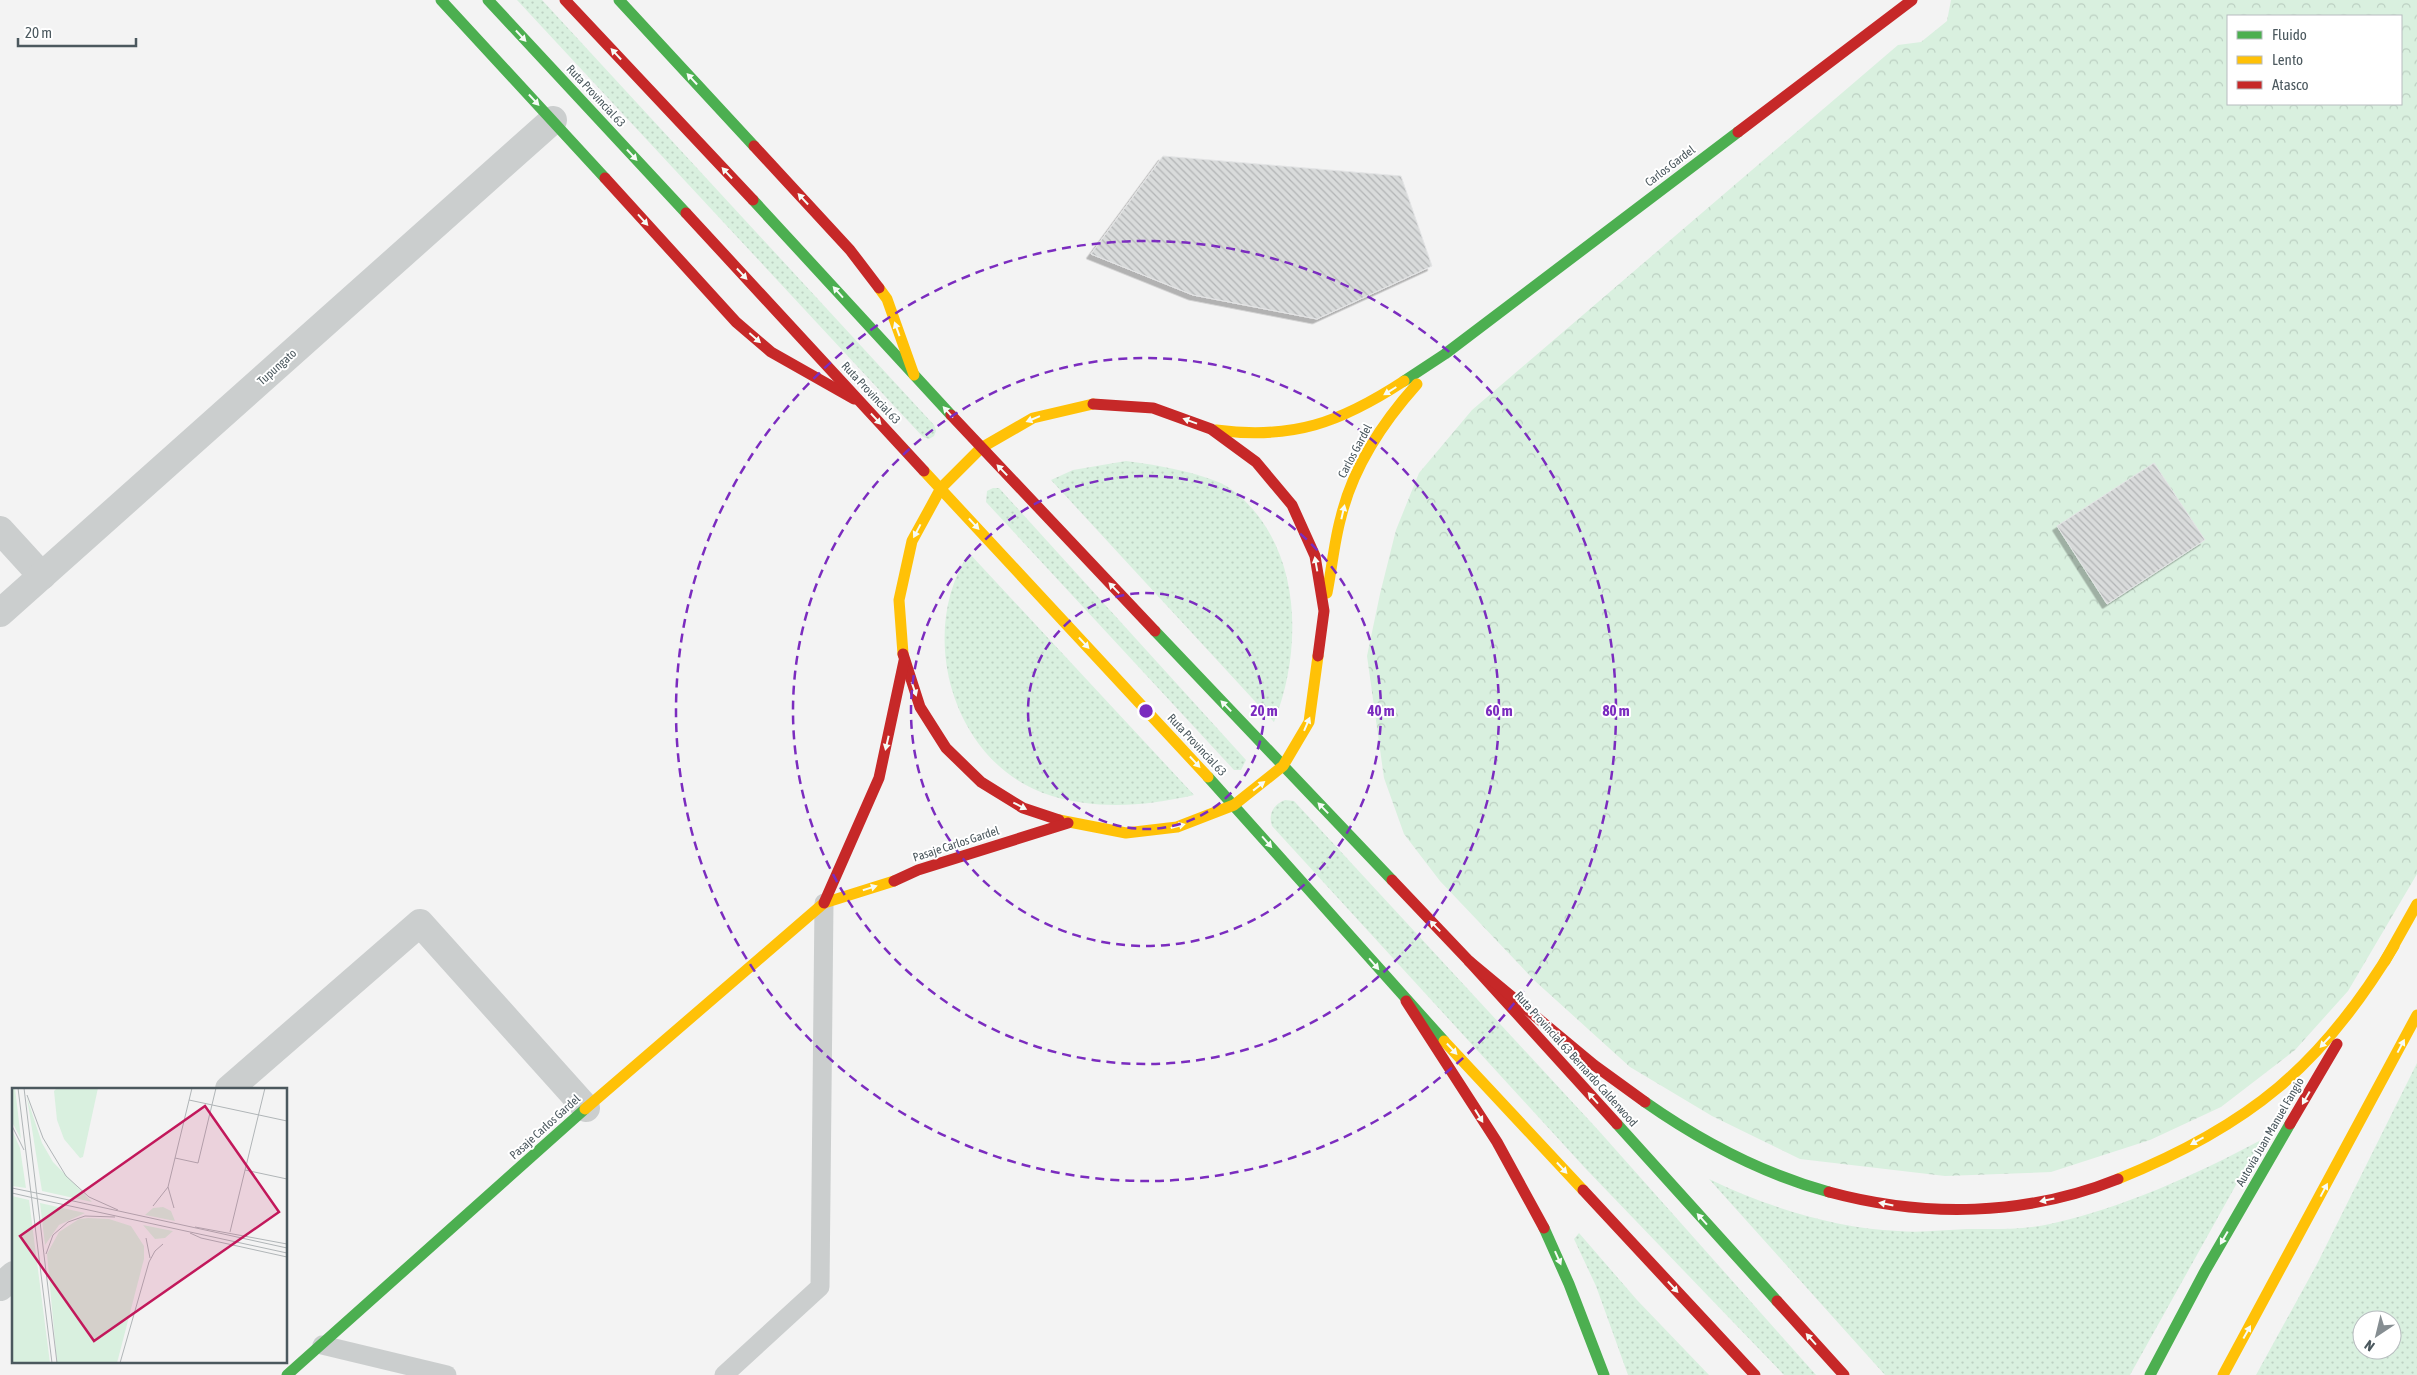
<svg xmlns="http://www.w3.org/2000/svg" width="2417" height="1375" viewBox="0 0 2417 1375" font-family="'Asap Condensed',sans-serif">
  <defs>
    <pattern id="grass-dots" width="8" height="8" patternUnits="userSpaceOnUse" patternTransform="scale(1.25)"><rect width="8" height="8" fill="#d9f0df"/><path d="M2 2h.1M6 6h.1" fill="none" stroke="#bcd0c2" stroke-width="1.8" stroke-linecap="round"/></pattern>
    <pattern id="park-crowns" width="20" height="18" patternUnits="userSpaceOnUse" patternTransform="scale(1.25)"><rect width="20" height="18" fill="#d9f0df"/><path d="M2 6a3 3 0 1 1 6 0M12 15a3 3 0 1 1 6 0" fill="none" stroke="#bcd0c2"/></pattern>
    <pattern id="building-back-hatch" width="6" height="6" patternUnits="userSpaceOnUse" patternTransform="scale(1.25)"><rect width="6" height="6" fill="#d9dbdb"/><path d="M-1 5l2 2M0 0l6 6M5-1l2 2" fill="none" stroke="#b2b4b5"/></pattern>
    <filter id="shadow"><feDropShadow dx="-4.5" dy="4.5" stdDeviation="0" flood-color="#0004"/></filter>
  </defs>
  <rect width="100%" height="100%" fill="#f3f3f3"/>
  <g fill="url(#grass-dots)" fill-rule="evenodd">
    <path d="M517,0H542L934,425L936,431L934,436L929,439L923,437Z"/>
    <path d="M1126,461C1152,464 1210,474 1231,489C1302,542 1304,647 1274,722L1051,480L1073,470Z"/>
    <path d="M993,488H999L1246,760L1241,770H1234L986,502L987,491Z"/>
    <path d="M969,553L1194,795C1147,806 1098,810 1052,796C954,767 915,635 969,553Z"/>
    <path d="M1285,800L1294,801L1599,1131L1816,1375H1784L1586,1169L1272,826C1268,814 1273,805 1285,800Z"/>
    <path d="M2417,1063V1375H2256L2317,1264ZM2362,1320H2392V1350H2362Z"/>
    <path d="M2261,1140L2130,1375H1885L1709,1179C1767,1207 1834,1228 1898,1231C1921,1233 1944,1230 1967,1229C1994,1229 2023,1230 2050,1224C2123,1208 2195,1175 2261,1140Z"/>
    <path d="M1579,1233L1637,1300L1709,1375H1628L1596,1286L1574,1239Z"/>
  </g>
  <path fill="url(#park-crowns)" fill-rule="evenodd" d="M1951,0H2417V874L2348,991L2295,1050L2221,1107L2150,1140L2051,1172L1945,1176L1800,1159L1712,1116L1630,1067L1535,981L1440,881L1404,834L1384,778L1367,656L1380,594L1396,530L1419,473L1472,410L1898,45L1921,42L1947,21ZM2228,16H2401V104H2228Z"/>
  <g fill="url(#building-back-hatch)" stroke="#e4e5e6" filter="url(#shadow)">
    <path d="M1163,156L1401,176L1432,266L1317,319L1193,295L1091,254Z"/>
    <path d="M2154,463L2205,540L2107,604L2057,526Z"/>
  </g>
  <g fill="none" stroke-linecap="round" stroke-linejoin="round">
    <g stroke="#cbcece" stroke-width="19">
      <path d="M322,1345L447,1375"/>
      <path d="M724,1375L820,1287L824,903"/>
    </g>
    <g stroke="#cbcece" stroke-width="28">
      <path d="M0,530L42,576"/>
      <path d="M0,613L553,120"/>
      <path d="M229,1089L420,923L586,1108"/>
      <path d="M0,1287L14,1275"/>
    </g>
    <g stroke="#4caf50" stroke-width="11">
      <path d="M441,0L605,178"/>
      <path d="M488,0L686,213"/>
      <path d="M619,0L754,146"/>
      <path d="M753,200L951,415"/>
      <path d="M1404,381L1445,354L1738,132"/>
      <path d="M1155,631L1392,880"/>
      <path d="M1208,777L1444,1041"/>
      <path d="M1645,1102C1702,1142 1763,1174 1829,1192"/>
      <path d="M1617,1124L1777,1301"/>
      <path d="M1544,1228L1569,1284L1604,1375"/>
      <path d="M287,1375L585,1109"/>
      <path d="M2150,1375L2205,1271L2290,1124"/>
    </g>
    <g stroke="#ffc107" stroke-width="11">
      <path d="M879,288L887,299L914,375"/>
      <path d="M1216,430C1292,440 1340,423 1404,381"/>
      <path d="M924,471L1208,777"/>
      <path d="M1327,593C1332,568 1334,542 1341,517C1353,467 1383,422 1417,384"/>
      <path d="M903,654L899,600L912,541L941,488L981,448L1033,418L1093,404"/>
      <path d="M1059,820L1126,833L1177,827L1234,805L1283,766L1309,722L1318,656"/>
      <path d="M2385,961L2417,904"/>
      <path d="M1444,1041L1583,1190"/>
      <path d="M585,1109L824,903L894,881"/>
      <path d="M2118,1179C2249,1126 2322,1066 2394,946"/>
      <path d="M2223,1375L2417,1015"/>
    </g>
    <g stroke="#c62828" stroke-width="11">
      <path d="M565,0L753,200"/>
      <path d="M1738,132L1912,0"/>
      <path d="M754,146L850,250L879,288"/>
      <path d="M605,178L736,322L771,352L854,399"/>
      <path d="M686,213L924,471"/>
      <path d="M1093,404L1153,408L1211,429L1256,462L1292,505L1315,556L1324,611L1318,656"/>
      <path d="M951,415L1155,631"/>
      <path d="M903,654L920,707L946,748L981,782L1023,808L1059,820"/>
      <path d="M1392,880L1469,961L1617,1124"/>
      <path d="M894,881L918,870L1068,823"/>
      <path d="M824,903L879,778L904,661"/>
      <path d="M1469,961L1594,1065L1645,1102"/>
      <path d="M1406,1001L1497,1142L1544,1228"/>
      <path d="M2290,1124L2337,1044"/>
      <path d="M1583,1190L1755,1375"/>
      <path d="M1829,1192C1925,1218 2026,1216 2118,1179"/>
      <path d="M1777,1301L1844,1375"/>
    </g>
  </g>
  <defs><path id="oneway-solid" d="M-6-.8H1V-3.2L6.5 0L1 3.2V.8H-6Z" transform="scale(1.25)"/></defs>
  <g fill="#f6fbf6">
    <use href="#oneway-solid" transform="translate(521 36) rotate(47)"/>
    <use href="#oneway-solid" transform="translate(616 54) rotate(-133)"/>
    <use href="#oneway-solid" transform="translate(692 79) rotate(-133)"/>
    <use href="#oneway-solid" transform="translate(534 100) rotate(47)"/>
    <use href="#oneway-solid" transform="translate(632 155) rotate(47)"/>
    <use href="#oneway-solid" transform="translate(727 173) rotate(-133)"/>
    <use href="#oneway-solid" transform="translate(803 199) rotate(-133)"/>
    <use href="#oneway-solid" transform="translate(643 220) rotate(48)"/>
    <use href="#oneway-solid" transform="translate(742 274) rotate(47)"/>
    <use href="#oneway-solid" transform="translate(838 292) rotate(-132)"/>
    <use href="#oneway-solid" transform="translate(897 329) rotate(-110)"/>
    <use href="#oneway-solid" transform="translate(755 338) rotate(41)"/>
    <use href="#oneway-solid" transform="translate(1390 391) rotate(148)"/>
    <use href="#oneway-solid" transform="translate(948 412) rotate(-132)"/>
    <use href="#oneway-solid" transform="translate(876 419) rotate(47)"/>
    <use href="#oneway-solid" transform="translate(1033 419) rotate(158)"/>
    <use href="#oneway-solid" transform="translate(1190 421) rotate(-160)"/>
    <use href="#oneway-solid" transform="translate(1002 470) rotate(-134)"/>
    <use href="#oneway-solid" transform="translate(1343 512) rotate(-77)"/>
    <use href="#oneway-solid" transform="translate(974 524) rotate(47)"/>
    <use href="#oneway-solid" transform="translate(917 531) rotate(118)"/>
    <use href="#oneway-solid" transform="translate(1316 564) rotate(-100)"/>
    <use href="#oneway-solid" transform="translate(1114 588) rotate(-134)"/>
    <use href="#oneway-solid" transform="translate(1084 643) rotate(47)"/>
    <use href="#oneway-solid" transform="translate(914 689) rotate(71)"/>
    <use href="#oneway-solid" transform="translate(1226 706) rotate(-134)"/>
    <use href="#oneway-solid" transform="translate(1307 724) rotate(-67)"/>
    <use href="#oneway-solid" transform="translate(887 743) rotate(103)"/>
    <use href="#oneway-solid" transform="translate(1195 762) rotate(47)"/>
    <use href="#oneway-solid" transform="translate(1259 786) rotate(-38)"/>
    <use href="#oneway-solid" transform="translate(1020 806) rotate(27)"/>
    <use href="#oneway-solid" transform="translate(1323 808) rotate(-134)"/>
    <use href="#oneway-solid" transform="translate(1178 826) rotate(-15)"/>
    <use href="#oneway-solid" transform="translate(1267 842) rotate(49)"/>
    <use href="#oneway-solid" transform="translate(870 888) rotate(-17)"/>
    <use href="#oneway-solid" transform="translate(1435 926) rotate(-134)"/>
    <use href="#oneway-solid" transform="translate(1374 964) rotate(49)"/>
    <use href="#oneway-solid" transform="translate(2325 1042) rotate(133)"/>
    <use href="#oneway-solid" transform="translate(2401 1046) rotate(-62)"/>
    <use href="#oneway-solid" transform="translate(1452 1049) rotate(47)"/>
    <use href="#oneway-solid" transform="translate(1593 1098) rotate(-132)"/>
    <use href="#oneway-solid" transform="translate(2306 1098) rotate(120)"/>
    <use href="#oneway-solid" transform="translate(1479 1116) rotate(58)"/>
    <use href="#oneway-solid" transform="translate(2197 1141) rotate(151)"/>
    <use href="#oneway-solid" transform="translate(1562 1168) rotate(47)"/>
    <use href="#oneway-solid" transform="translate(2324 1190) rotate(-62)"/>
    <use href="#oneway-solid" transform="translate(2047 1200) rotate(168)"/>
    <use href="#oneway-solid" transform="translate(1886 1204) rotate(-169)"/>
    <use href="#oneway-solid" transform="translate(1702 1219) rotate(-132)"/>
    <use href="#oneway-solid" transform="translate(2224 1238) rotate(120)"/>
    <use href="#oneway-solid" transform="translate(1558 1258) rotate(66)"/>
    <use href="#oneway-solid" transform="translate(1673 1287) rotate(47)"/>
    <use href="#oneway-solid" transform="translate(2247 1332) rotate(-61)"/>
    <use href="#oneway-solid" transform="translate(1811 1339) rotate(-132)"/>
  </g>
  <g fill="none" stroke="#7b2cbf" stroke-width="2.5" stroke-dasharray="9 6">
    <circle cx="1146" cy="711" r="118"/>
    <circle cx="1146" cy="711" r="235"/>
    <circle cx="1146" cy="711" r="353"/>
    <circle cx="1146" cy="711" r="470"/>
  </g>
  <g text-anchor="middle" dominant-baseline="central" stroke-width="4" stroke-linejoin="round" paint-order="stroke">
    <g font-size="12" fill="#4b585e" stroke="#fff">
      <text transform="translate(596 96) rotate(47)">Ruta Provincial 63</text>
      <text transform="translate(1670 166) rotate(-37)">Carlos Gardel</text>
      <text transform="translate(277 367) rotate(-42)">Tupungato</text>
      <text transform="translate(871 393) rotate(47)">Ruta Provincial 63</text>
      <text transform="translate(1355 451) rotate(-62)">Carlos Gardel</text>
      <text transform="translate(1197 745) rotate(47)">Ruta Provincial 63</text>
      <text transform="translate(956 844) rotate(-18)">Pasaje Carlos Gardel</text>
      <text transform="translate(1576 1059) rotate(48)">Ruta Provincial 63 Bernardo Calderwood</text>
      <text transform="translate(545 1127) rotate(-42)">Pasaje Carlos Gardel</text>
      <text transform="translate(2270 1132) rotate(-60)">Autovía Juan Manuel Fangio</text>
    </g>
  </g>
  <g transform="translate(12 1088)">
    <rect width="275" height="275" fill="#f3f3f3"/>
    <path d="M0,0H3L9,51L0,34ZM45,0H86L71,69L68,70L52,51L45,32L42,3ZM15,10L30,55L41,74L80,114L30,103ZM0,42L8,60L14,100L0,98ZM0,108L17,112L38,275H0ZM28,115L73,125L47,137L33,157ZM151,119L159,123L163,133L133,127L141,120ZM131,137L161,143L153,150L143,151Z" fill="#d9f0df"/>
    <path d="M76,130L97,131L119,138L132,158V171L105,275H45L35,166L47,144L67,131Z" fill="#d9f0df"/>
    <path fill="none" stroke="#b0b5b7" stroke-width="1" d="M6,0L40,275M12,0L45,275M15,7L31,50L54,88L77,109L106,122M177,12L275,33M0,38L12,62M163,70L186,75L204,0M233,82L275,91M156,99L162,120M0,100L34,107M0,105L35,113M34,107L275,160M35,113L275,165M141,118L156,99L180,0M183,139L275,156M218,144L253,0M178,145L189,150L275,169M134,150L138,170M34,166L41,147L56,134L73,128L103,129M108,275L137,174L143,163L151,156"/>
    <path fill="#c2185b" fill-opacity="0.15" stroke="#c2185b" stroke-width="2.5" d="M193,18L267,124L82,253L8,148Z"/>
    <rect width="275" height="275" fill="none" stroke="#4b585e" stroke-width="2.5"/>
  </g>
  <circle cx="1146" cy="711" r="8" fill="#7b2cbf" stroke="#fff" stroke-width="2.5"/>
  <g font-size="15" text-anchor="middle" font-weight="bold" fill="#7b2cbf" stroke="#fff" stroke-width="4" stroke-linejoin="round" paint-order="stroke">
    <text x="1264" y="716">20 m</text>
    <text x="1381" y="716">40 m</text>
    <text x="1499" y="716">60 m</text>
    <text x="1616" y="716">80 m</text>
  </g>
  <rect x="2227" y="15" width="175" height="90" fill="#ffffff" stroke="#b7bcbf"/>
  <rect x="2237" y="31" width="25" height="8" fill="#4caf50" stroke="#b7bcbf"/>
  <text x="2272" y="40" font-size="15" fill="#4b585e">Fluido</text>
  <rect x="2237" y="56" width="25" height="8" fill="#ffc107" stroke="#b7bcbf"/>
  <text x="2272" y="65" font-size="15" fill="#4b585e">Lento</text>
  <rect x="2237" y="81" width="25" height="8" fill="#c62828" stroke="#b7bcbf"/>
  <text x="2272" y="90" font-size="15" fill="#4b585e">Atasco</text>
  <g transform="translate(2377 1335) rotate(215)"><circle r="24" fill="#ffffff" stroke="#b7bcbf"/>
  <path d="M0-4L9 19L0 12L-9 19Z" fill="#868e92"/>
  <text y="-8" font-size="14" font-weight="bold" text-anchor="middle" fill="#4b585e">N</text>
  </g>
  <path d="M18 38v8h118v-8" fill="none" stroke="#4b585e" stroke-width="2.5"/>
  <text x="25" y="38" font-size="15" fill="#4b585e" stroke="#ffffff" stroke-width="4" paint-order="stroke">20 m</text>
</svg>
